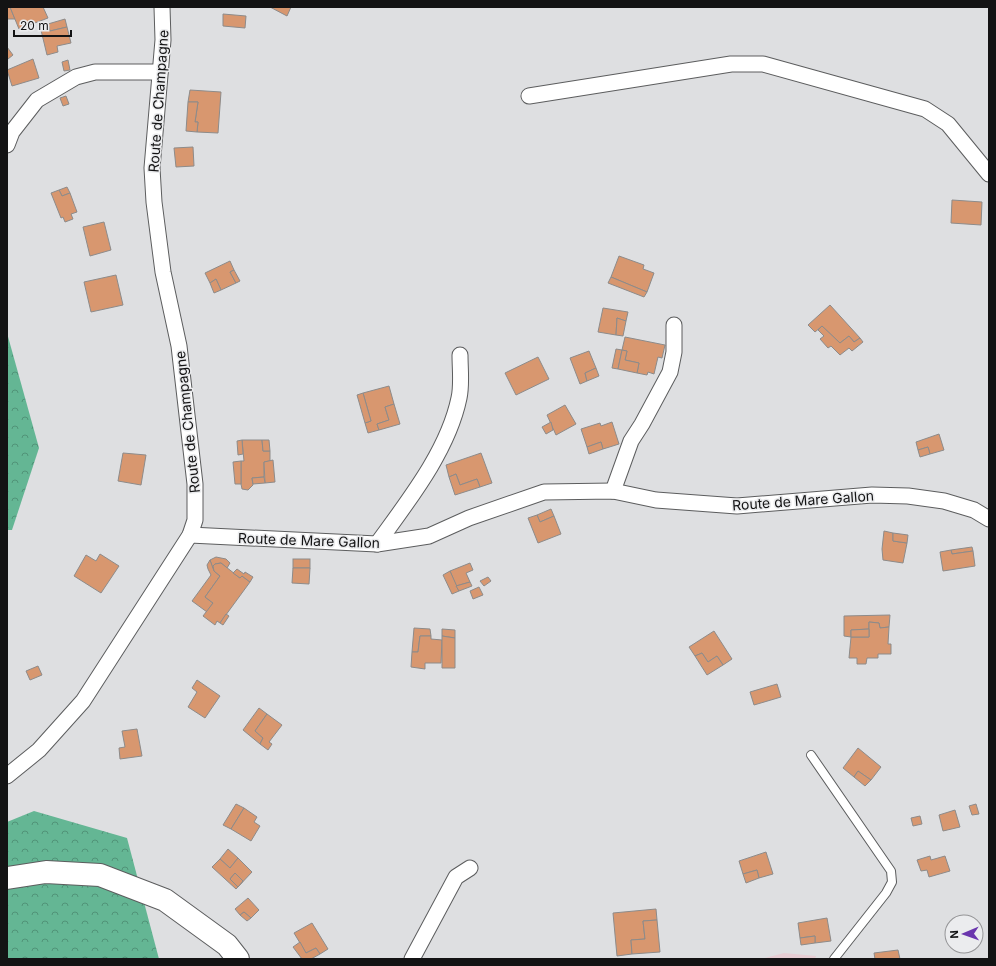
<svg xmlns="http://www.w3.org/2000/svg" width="996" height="966" viewBox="0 0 996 966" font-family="Inter,sans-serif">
  <defs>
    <pattern id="forest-crowns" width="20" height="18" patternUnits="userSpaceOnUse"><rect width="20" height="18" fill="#64b694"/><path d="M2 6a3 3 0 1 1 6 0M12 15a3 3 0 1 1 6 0" fill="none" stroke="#519378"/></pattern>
  </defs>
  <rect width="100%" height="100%" fill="#dedfe1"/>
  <path fill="#e7ced4" d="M784,953L816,956L815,959H761Z"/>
  <g fill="url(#forest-crowns)">
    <path d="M7,333L39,448L12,530H7Z"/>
    <path d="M34,811L127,838L159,959H7V822Z"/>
  </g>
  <g fill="#d8976f" stroke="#8d8b8a" fill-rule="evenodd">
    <path d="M7,7H10L15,19H7Z"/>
    <path d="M10,7H43L48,18L19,29Z"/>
    <path d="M270,7H291L287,16Z"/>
    <path d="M223,14L246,16L245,28L223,26Z"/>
    <path d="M65,19L67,27L50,31L48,24Z"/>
    <path d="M48,24L50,31L67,27L71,43L57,46L58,52L47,55L40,26Z"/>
    <path d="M7,47L13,55L8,59L7,58Z"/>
    <path d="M33,59L39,78L12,86L7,70Z"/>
    <path d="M68,60L70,70L64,71L62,62Z"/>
    <path d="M190,90L221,92L218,133L197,132L198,122H195L198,102H188Z"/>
    <path d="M66,96L69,104L63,106L60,98Z"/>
    <path d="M188,102H198L195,122H198L197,132L186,131Z"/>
    <path d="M193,147L194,166L176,167L174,148Z"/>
    <path d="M67,187L70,193L62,196L59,190Z"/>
    <path d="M59,190L62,196L70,193L77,212L71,214L73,219L65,222L63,217L61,218L51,193Z"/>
    <path d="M952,200L982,202L981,225L951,223Z"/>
    <path d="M104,222L111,250L90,256L83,227Z"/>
    <path d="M619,256L644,265L643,269L654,273L647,292L611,277Z"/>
    <path d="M230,261L234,270L230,272L236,283L221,290L216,279L210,283L205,273Z"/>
    <path d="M234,270L240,281L236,283L230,272Z"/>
    <path d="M116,275L123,305L91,312L84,282Z"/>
    <path d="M611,277L647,292L644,297L608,283Z"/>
    <path d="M216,279L221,290L214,293L210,283Z"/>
    <path d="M830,305L860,338L854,342L849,336L840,343L822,326L815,332L808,325Z"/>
    <path d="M603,308L628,312L626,321L617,318L616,335L598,332Z"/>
    <path d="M617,318L626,321L623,336L616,335Z"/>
    <path d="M822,326L840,343L849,336L854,342L860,338L863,342L852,351L849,348L840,355L831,346L828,348L820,339L824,336L818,330Z"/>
    <path d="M625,337L665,345L662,358L658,357L654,374L648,372L647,375L637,373L639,363L625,360L627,351L622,350Z"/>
    <path d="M616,349L622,350L618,369L612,368Z"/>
    <path d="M622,350L627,351L625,360L639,363L637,373L618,369Z"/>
    <path d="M589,351L596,368L585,373L587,381L580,384L570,358Z"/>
    <path d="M538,357L549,379L516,395L505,373Z"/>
    <path d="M596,368L599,376L587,381L585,373Z"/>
    <path d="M389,386L394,404L385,407L389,420L377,424L379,430L368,433L365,423L371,421L363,393Z"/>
    <path d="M363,393L371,421L365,423L357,395Z"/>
    <path d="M394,404L400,424L379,430L377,424L389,420L385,407Z"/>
    <path d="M565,405L576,424L556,435L547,415Z"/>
    <path d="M551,422L553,430L546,434L542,427Z"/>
    <path d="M612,422L619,444L603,449L601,442L587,447L581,429L600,423L601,426Z"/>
    <path d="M939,434L944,450L930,454L928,447L918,450L916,442Z"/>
    <path d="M242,440H262L263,451H270V461L264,462V477L252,478L253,485L248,490L242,489L241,484V461H244Z"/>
    <path d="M242,440L243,454L238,455L237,441Z"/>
    <path d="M262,440H269L270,451H263Z"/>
    <path d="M601,442L603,449L589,454L587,447Z"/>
    <path d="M928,447L930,454L920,457L918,450Z"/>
    <path d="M123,453L146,455L141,485L118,481Z"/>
    <path d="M481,453L492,483L480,487L477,479L460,485L456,474L449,477L446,465Z"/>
    <path d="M273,460L275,482L265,483L264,462Z"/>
    <path d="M241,461V484H235L233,462Z"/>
    <path d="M456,474L460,485L477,479L480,487L455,495L449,477Z"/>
    <path d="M264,477L265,483L253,484L252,478Z"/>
    <path d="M551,509L554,516L540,522L537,515Z"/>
    <path d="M537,515L540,522L554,516L561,534L538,543L528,518Z"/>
    <path d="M884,531L893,533V541L907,543L903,563L883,560L882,549Z"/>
    <path d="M893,533L908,535L907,543L893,541Z"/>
    <path d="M972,547L973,551L952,554L951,550Z"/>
    <path d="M951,550L952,554L973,551L975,566L943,571L940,552Z"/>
    <path d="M100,554L119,566L101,593L74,576L86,555L96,561Z"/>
    <path d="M216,557L226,559L230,563L227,568L221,563L215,564L213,569L210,560Z"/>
    <rect x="293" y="559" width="17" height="9"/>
    <path d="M210,560L214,571L220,576L205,597L213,603L207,612L192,601L211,575L208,569L207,565Z"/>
    <path d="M221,563L240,578L242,576L250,582L220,623L217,621L215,625L203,616L213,603L205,597L220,576L214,571L213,566L215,564Z"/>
    <path d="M470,563L473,570L466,573L470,582L456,586L450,571Z"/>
    <path d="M293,568H310L309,584L292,583Z"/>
    <path d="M237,569L244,574L245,572L253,577L250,582L242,576L240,578L233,573Z"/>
    <path d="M450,571L459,591L452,594L443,575Z"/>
    <path d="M488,577L491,581L484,586L480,581Z"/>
    <path d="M470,582L472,586L459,591L456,586Z"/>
    <path d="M479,587L483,595L473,599L470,591Z"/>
    <path d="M226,614L229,616L223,625L220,623Z"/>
    <path d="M890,615L889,627L880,628L879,623L869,622V629L851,630V637L844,636V616Z"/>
    <path d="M869,622L879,623L880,628L889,627L888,644H891V654H878V658H867L866,664H857V658H849L851,637H869Z"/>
    <path d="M414,628L430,629L431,636H420L418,652H412Z"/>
    <path d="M442,629L455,630V638L442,636Z"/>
    <path d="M869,629V637H851V630Z"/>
    <path d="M714,631L732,659L723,665L717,656L708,662L702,653L695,656L689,647Z"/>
    <path d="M420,636H431V639L442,640L441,663H425V669L411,667L412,652H418Z"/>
    <path d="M442,636L455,638V668H442Z"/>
    <path d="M702,653L708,662L717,656L723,665L707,675L695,656Z"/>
    <path d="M38,666L42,675L30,680L26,671Z"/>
    <path d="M197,680L220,696L205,718L188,707L197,692L192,688Z"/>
    <path d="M777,684L781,697L754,705L750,692Z"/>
    <path d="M259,708L267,714L255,731L263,738L260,744L243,730Z"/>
    <path d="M267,714L282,725L269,742L272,744L268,750L260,744L263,738L255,731Z"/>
    <path d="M137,729L142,756L120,759L119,748L125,747L122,731Z"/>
    <path d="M858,748L881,767L871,780L858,771L854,777L843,768Z"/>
    <path d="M858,771L871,780L865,786L854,777Z"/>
    <path d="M236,804L244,808L231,829L223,825Z"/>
    <path d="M976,804L979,814L972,815L969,806Z"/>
    <path d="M244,808L257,817L254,822L260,826L251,841L231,829Z"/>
    <path d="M955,810L960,827L943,831L939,815Z"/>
    <path d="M920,816L922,824L913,826L911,818Z"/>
    <path d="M228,849L238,858L230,868L220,859Z"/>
    <path d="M766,852L773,874L759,878L757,870L743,874L739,861Z"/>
    <path d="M930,856L931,860L945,856L950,871L929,877L927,870L921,871L917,860Z"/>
    <path d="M238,858L252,872L236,889L212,867L220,859L230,868ZM235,873L243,881L238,887L230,879Z"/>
    <path d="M757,870L759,878L746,883L743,874Z"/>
    <path d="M235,873L243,881L238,887L230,879Z"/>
    <path d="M248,898L259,910L251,918L244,912L240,915L235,909Z"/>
    <path d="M656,909L657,920L643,921L645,939L631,940L632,954L617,956L613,913Z"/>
    <path d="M244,912L251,918L247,921L240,915Z"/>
    <path d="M827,918L831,941L815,943V936L800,938L798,923Z"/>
    <path d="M657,920L660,952L632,954L631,940L645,939L643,921Z"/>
    <path d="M312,923L328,949L320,954L316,948L306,953L294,933Z"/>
    <path d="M815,936V943L801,945L800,938Z"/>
    <path d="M300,942L306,953L316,948L320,954L311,959H302L293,947Z"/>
    <path d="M898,950L900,959H875L874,953Z"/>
  </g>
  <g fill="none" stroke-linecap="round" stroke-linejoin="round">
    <defs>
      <path id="lane" d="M811,755L891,871L892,882L886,893L834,959"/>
      <g id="street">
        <path d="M529,96L731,64H763L925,109L948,124L989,174"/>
        <path d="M7,145L12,132L37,100L76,77L95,72H160"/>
        <path d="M613,491L631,441L642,424L670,372L674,352V325"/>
        <path d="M190,535L377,544L429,536L469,518L544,492L613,491L656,500L737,506L872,495L908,496L944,501L974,510L989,519"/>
        <path d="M377,544C408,501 448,451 459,398C462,385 460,369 460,355"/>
        <path d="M7,776L39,750L83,701L190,535L195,520V484L179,346L163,272L154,202L152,168L163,40L162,7"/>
        <path d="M412,959L456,877L470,868"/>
      </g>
      <path id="secondary" d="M7,878L46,872L100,875L165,900L227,945L238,959"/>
    </defs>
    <use href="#lane" stroke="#5c5d5e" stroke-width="10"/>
    <use href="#street" stroke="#5c5d5e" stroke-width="17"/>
    <use href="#secondary" stroke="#5c5d5e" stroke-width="24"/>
    <use href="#lane" stroke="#fff" stroke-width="8"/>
    <use href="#street" stroke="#fff" stroke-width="15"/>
    <use href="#secondary" stroke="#fff" stroke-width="22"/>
  </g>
  <g text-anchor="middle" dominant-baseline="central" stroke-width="3" stroke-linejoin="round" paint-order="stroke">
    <g font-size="14" fill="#131314" stroke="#ebecee">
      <text transform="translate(158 101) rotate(-86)">Route de Champagne</text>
      <text transform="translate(187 422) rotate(-96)">Route de Champagne</text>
      <text transform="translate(803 500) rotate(-4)">Route de Mare Gallon</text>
      <text transform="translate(309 540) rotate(2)">Route de Mare Gallon</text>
    </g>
  </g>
  <rect width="996" height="966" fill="none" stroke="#131314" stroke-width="16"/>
  <g transform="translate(964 934) rotate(268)"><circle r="19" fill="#ebecee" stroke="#959597"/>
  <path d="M0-3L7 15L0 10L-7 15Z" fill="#6a36ad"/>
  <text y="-6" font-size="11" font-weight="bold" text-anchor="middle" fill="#131314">N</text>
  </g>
  <path d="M14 30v6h57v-6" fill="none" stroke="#131314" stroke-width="2"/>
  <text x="20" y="30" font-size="12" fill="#131314" stroke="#ebecee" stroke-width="3" paint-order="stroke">20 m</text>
</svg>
